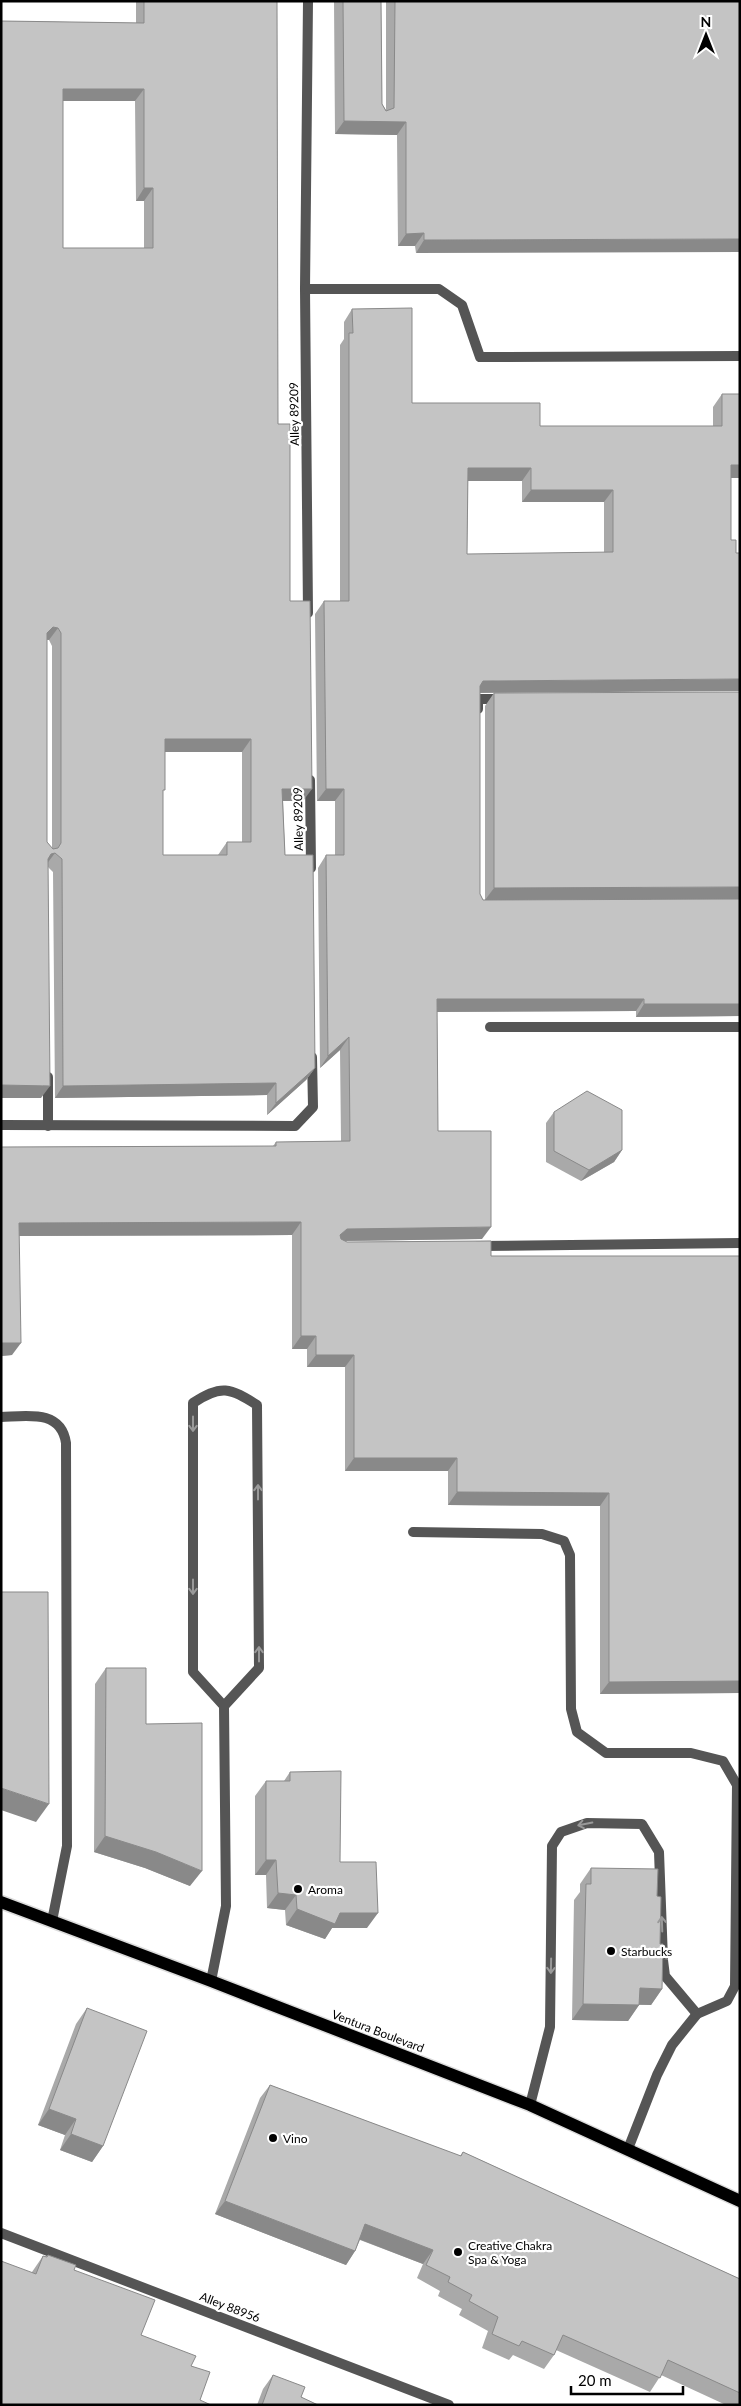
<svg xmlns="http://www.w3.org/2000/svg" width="741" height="2406" viewBox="0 0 741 2406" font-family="Lato,sans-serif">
  <rect width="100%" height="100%" fill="#fff"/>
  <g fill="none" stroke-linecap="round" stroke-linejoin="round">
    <defs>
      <path id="primary" d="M1,1902L211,1981L530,2105L740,2201"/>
    </defs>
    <use href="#primary" stroke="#dbdbdb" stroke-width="15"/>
    <g stroke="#555" stroke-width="10">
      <path d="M308,1L305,289L308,613"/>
      <path d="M305,289H439L462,305L480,357L740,356"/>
      <path d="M478,709V699H501"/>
      <path d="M310,780L311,868"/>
      <path d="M490,1027H740"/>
      <path d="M48,1077V1126"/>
      <path d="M1,1125L295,1126L313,1107L312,1057"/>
      <path d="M478,1246L740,1243"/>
      <path d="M1,1417C27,1416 61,1409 66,1443L67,1846L52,1921"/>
      <path d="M413,1532L542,1534L564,1541L570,1555L571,1709L577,1732L606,1753H691L723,1761L737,1785L735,1986L727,2001L697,2014L672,2045L657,2075L628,2149"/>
      <path d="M211,1981L226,1906L224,1706L193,1672V1403C221,1384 230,1388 257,1405L259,1668L224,1706"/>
      <path d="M530,2105L550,2027L552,1846L561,1832L587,1823L642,1824L659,1852L663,1960L665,1976L697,2014"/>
      <path d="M1,2233L449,2405"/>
    </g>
    <use href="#primary" stroke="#000" stroke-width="12"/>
  </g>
  <g fill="#a9a9a9" fill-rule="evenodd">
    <path d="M136,1H277L278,424L303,801H283L285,855L315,1068L306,1080L267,1115V1095L55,1098L53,872L48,867L41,1098H1V21L136,23ZM63,101H135L136,201H144V248H63ZM47,640H49L52,646V848L47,842ZM165,752H242V842H227L218,855H163V793Z"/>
    <path d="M334,1H381L382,104L386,110V1H740L416,253L415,246H398L397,135L335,134Z"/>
    <path d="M352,309L412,403L540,426H713V407L722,394L740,478H731L480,693V894L483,900H485V706L494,693L740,1016L636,1017V1011L437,1012L438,1131L482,1239L344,1241L347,1242L491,1256H740V1693L600,1694V1506L448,1505V1471H345V1367H307V1349H292V1235L19,1236L12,1355L1,1356V1147L273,1146L276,1142L341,1141L340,1050L320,1068L318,868L326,855H335V801H317L315,614L324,601H340V345L344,339V322ZM468,481H522V502H604V553L467,554Z"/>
    <path d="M554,1112L622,1150L614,1162L581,1181L546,1162V1123Z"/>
    <path d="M106,1668L146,1724L190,1886L145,1868L94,1852L95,1684Z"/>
    <path d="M290,1772L340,1862L367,1928H332L325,1939L286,1925L285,1910L267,1908L266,1875H255V1796L266,1781H284Z"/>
    <path d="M591,1868L657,1896L662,1989L651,2005H639L628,2021L572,2020L574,1900L580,1892V1884Z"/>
    <path d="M87,2008L103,2146L92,2162L60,2150L65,2135L38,2125L76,2024Z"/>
    <path d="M270,2085L460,2156L463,2152L740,2279V2405H726L661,2375L650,2392L556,2350L554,2355L544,2369L513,2355L509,2360L482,2348L488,2331L459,2315L462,2309L438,2296L440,2291L417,2278L423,2264L360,2240L355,2251L346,2265L215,2214L260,2098Z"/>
    <path d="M48,2255L74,2270L141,2335L191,2366L200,2400L1,2405L32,2272L43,2256L46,2257Z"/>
    <path d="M273,2375L301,2397L318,2405H257L263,2389Z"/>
  </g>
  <g fill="#898989">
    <path d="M63,89H144L135,101H54Z"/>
    <path d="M344,121L406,122L397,135L335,134Z"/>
    <path d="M144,188H153L144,201H136Z"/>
    <path d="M424,233L415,246H398L406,234Z"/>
    <path d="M740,239V252L416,253L424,240Z"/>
    <path d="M731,465H740V478H723Z"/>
    <path d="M468,468H531L522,481H459Z"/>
    <path d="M531,490H613L604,502H522Z"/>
    <path d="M53,627L58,628L49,640L45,639L47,633Z"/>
    <path d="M740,679V691L474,693L483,681Z"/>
    <path d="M165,739H251L242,752H156Z"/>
    <path d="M282,789H312L303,801H273Z"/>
    <path d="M326,789H344L335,801H317Z"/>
    <path d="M55,853L46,865L42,866L51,854Z"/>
    <path d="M740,887V899L485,900L494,888Z"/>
    <path d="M437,999H644L636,1011L428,1012Z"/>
    <path d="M644,1004H740V1016L636,1017Z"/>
    <path d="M349,1037L340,1050L320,1068L328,1056Z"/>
    <path d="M315,1068L306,1080L267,1115L276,1103Z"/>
    <path d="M276,1083L267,1095L55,1098L63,1086Z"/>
    <path d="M1,1085L50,1086L41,1098H1Z"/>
    <path d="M622,1150L614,1162L581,1181L589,1170Z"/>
    <path d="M301,1222L292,1235L10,1236L19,1223Z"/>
    <path d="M491,1227L482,1239L338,1241L340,1235L347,1229Z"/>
    <path d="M301,1336H316L307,1349H292Z"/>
    <path d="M1,1343H21L12,1355L1,1356Z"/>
    <path d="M316,1355H354L345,1367H307Z"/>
    <path d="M354,1458H457L448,1471H345Z"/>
    <path d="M457,1492L609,1493L600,1506L448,1505Z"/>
    <path d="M740,1681V1693L600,1694L609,1682Z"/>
    <path d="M1,1788L49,1804L36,1822L1,1810Z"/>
    <path d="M105,1836L156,1852L202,1871L190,1886L145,1868L94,1852Z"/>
    <path d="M266,1860H276L266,1875H255Z"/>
    <path d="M278,1893L296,1895L285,1910L267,1908Z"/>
    <path d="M297,1909L340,1913H378L367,1928H332L325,1939L286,1925Z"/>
    <path d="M640,1988L662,1989L651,2005L628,2004Z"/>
    <path d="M583,2004L639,2005L628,2021L572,2020Z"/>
    <path d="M49,2109L76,2119L65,2135L38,2125Z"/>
    <path d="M71,2134L103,2146L92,2162L60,2150Z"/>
    <path d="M225,2201L355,2251L346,2265L215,2214Z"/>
    <path d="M365,2224L433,2250L423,2264L356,2238Z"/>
  </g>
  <g fill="#c4c4c4" stroke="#898989" fill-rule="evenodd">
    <path d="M144,1H277L278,424H290V601H310L312,789H282L285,855H313L315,1068L276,1103V1083L63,1086L62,859L55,853L51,854L48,859L50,1086L1,1085V21L144,23ZM63,89H144V188H153V248H63ZM53,627L58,628L61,633V843L58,848L53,849L47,842V633ZM165,739H251V842H227V855H163V790H165Z"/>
    <path d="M343,1H381L382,104L386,111L394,108L395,1H740V239L424,240V233L406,234V122L344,121Z"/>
    <path d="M412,308V403H540V426H722V394H740V465H731V540H736V553H740V679L483,681L480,686V894L483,900L740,899V1004H644V999H437L438,1131H491V1227L347,1229L340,1235L341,1239L347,1242L491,1241V1256H740V1681L609,1682V1493L457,1492V1458H354V1355H316V1336H301V1222L19,1223L21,1343H1V1147L276,1146V1142L350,1141L349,1037L328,1056L326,855H344V789H326L324,601H349V333H353L352,309ZM468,468H531V490H613V552L467,554Z"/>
    <path d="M740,692V887L494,888V693Z"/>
    <path d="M587,1091L622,1110V1150L589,1170L554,1151V1112Z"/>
    <path d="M1,1592H48L49,1804L1,1788Z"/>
    <path d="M106,1668H146V1724L202,1723V1871L156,1852L105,1836Z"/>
    <path d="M341,1771L340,1862H376L378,1913H340L335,1924L297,1909L296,1895L278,1893L276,1860H266V1781H290V1772Z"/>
    <path d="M591,1868L658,1869L657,1896L661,1897L660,1944H663L662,1989L640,1988L639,2005L583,2004L586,1884H591Z"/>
    <path d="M87,2008L147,2031L103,2146L71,2134L76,2119L49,2109Z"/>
    <path d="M270,2085L461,2156L463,2152L740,2279V2393L668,2360L660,2378L563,2335L554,2355L522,2341L519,2346L492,2334L498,2317L469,2301L472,2295L448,2282L450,2277L426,2265L433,2250L365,2224L355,2251L225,2201Z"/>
    <path d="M48,2255L76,2265L74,2270L155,2300L141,2335L196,2356L191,2366L210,2372L200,2400L211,2405H1V2261L36,2274L43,2256L47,2257Z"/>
    <path d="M273,2375L305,2387L301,2397L318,2405H262Z"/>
  </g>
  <defs><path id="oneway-shaft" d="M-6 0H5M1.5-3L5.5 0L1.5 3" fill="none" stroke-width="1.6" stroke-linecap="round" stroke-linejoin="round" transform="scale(1.25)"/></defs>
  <g stroke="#999">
    <use href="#oneway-shaft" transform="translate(193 1424) rotate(90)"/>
    <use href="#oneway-shaft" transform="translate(258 1492) rotate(-90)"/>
    <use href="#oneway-shaft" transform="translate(193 1587) rotate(90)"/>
    <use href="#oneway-shaft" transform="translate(259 1654) rotate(-90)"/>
    <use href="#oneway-shaft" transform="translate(585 1824) rotate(169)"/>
    <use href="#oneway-shaft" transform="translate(662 1924) rotate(-92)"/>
    <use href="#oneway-shaft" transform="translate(551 1966) rotate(91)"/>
  </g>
  <g fill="#000" stroke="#fff" stroke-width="2">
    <circle cx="298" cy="1889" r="5"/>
    <circle cx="611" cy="1951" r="5"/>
    <circle cx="273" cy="2138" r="5"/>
    <circle cx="458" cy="2252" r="5"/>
  </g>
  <g text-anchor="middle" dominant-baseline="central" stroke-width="4.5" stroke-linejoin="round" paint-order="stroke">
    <g font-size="12" fill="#000" stroke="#fff">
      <text transform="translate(294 414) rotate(-91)">Alley 89209</text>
      <text transform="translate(298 819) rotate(-91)">Alley 89209</text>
      <text transform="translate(378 2031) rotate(21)">Ventura Boulevard</text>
      <text transform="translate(230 2307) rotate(21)">Alley 88956</text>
    </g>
    <g font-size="12" fill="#000" stroke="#fff" text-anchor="start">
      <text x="308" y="1889">Aroma</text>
      <text x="621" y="1951">Starbucks</text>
      <text x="283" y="2138">Vino</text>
      <text x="468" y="2245">Creative Chakra<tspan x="468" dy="14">Spa &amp; Yoga</tspan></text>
    </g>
  </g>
  <rect width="741" height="2406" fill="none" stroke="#000000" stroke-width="5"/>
  <g transform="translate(706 35)" stroke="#ffffff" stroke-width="4" paint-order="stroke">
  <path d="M0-4L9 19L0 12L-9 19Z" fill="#000000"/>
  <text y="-8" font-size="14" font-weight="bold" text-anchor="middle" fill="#000000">N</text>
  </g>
  <path d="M571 2386v8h112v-8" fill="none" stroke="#000000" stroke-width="2.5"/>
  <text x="578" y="2386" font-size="15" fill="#000000" stroke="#ffffff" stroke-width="4" paint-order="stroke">20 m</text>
</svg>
